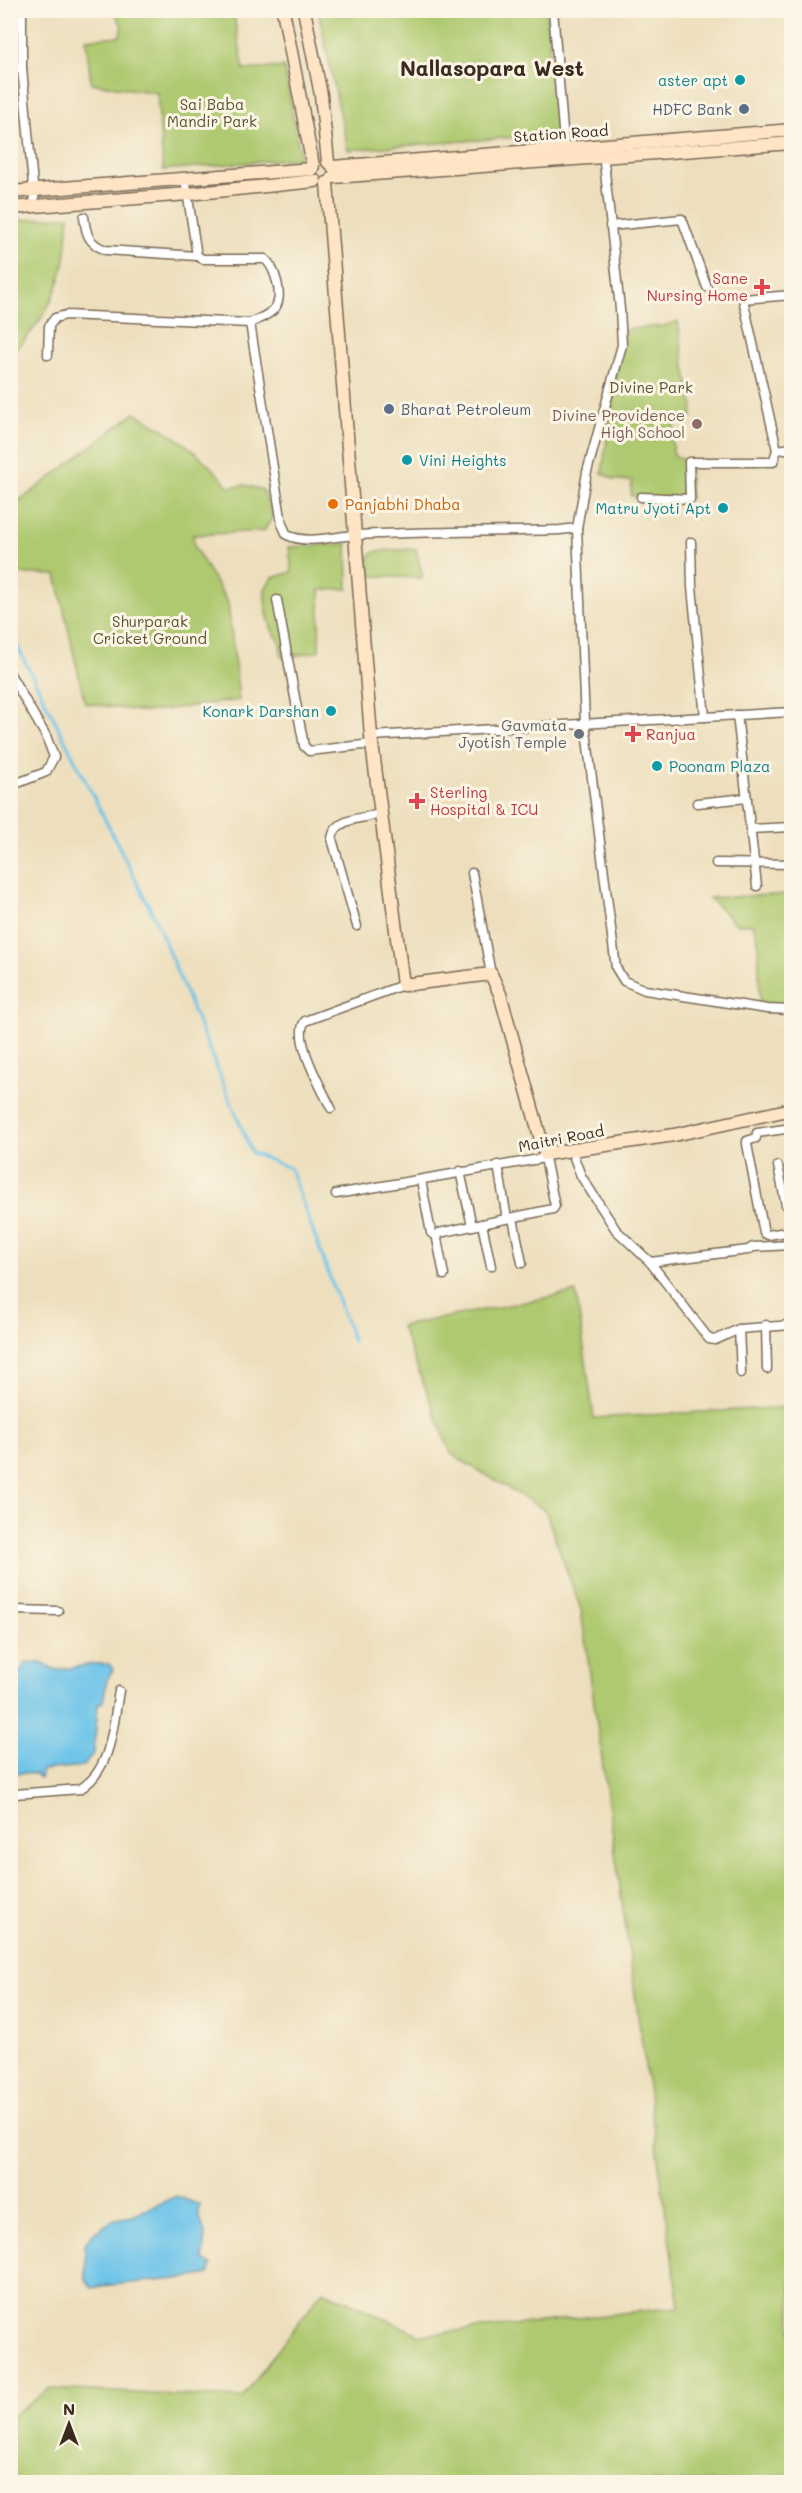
<svg xmlns="http://www.w3.org/2000/svg" width="802" height="2493" viewBox="0 0 802 2493" font-family="Mali,sans-serif">
  <rect width="100%" height="100%" fill="#fcf5e5"/>
  <filter id="ink" filterUnits="userSpaceOnUse"><feTurbulence type="fractalNoise" baseFrequency=".0167" numOctaves="2"/><feDisplacementMap in="SourceGraphic" scale="12" xChannelSelector="R" yChannelSelector="G"/><feConvolveMatrix kernelMatrix="1 2 1 2 8 2 1 2 1" color-interpolation-filters="sRGB"/></filter>
  <filter id="wash" filterUnits="userSpaceOnUse"><feTurbulence type="fractalNoise" baseFrequency=".008" numOctaves="4" result="noise"/><feDisplacementMap in="SourceGraphic" scale="24" xChannelSelector="R" yChannelSelector="G"/><feGaussianBlur stdDeviation="1.35" result="paint"/><feColorMatrix in="noise" values="0 0 0 0 0 0 0 0 0 0 0 0 0 0 0 0 0 1.4 0 .05"/><feComposite in="paint" operator="in"/></filter>
  <g filter="url(#wash)">
    <rect width="100%" height="100%" fill="#eddfbd"/>
    <g fill="#aec96f" stroke="#747a46" stroke-width="1.5">
      <path d="M114,11H233L244,70L284,67L301,158L163,170L157,93L91,83L86,39L120,36L122,26Z"/>
      <path d="M318,11H546L557,134L348,150Z"/>
      <path d="M69,216C67,231 68,248 64,263C57,299 37,329 11,354V221Z"/>
      <path d="M678,321L684,362L693,405L692,417L676,416L672,439L674,455L689,462L690,499L631,496L632,481L615,480L602,473L622,335L627,329L664,326Z"/>
      <path d="M135,413C176,435 199,451 229,487L245,485L263,490L273,517L264,531L193,535L195,548L228,603L239,700L146,712L85,703L56,575L11,573V504L26,496Z"/>
      <path d="M347,544L348,589L320,590L319,651L282,658L279,639C269,633 264,603 265,590C266,586 270,581 272,578L292,572L289,547Z"/>
      <path d="M416,549L423,578L370,576L369,556L377,551Z"/>
      <path d="M791,894V1006L760,1003L758,939L753,924H736L709,898Z"/>
      <path d="M576,1292L594,1418L791,1407V2482H11V2417L49,2389L242,2398L323,2290L420,2335L679,2307L581,1610L545,1510L451,1454L401,1326Z"/>
    </g>
    <g fill="#6bc3e9" stroke="#537684" stroke-width="1.5">
      <path d="M26,1662L41,1663L57,1670L94,1664H109L113,1669L107,1680L103,1702L98,1704L94,1752L84,1766L42,1770L40,1779L36,1774L11,1773V1685Z"/>
      <path d="M176,2196L200,2205L198,2212L205,2233L203,2259L212,2265L209,2274C170,2283 130,2280 92,2288L86,2281L85,2244L92,2234L115,2219L132,2216Z"/>
    </g>
    <g fill="none" stroke-linecap="round" stroke-linejoin="round">
      <path stroke="#6bc3e9" stroke-width="3" d="M10,632L154,916L252,1153L290,1168L353,1341"/>
    </g>
  </g>
  <g filter="url(#ink)">
    <g fill="none" stroke-linecap="round" stroke-linejoin="round">
      <defs>
        <g id="street">
          <path d="M22,10V68L35,206"/>
          <path d="M553,10L565,154"/>
          <path d="M10,68H22"/>
          <path d="M185,178L197,256L203,259H265C275,268 284,296 275,308C270,315 258,319 250,323L282,524L287,535C307,545 335,536 356,535C424,531 492,532 560,530L577,528L587,472L622,345L620,309L603,154"/>
          <path d="M84,217C86,235 89,244 106,250L197,256"/>
          <path d="M610,226L682,219L707,287"/>
          <path d="M48,355L49,326L55,318L66,315L250,323"/>
          <path d="M777,450L743,299L792,295"/>
          <path d="M641,497L690,499L689,462H773L777,450L792,448"/>
          <path d="M577,528L585,723L616,968L624,981L645,990L767,1009L792,1010"/>
          <path d="M691,542L692,587L705,717"/>
          <path d="M277,600L304,746L309,751L372,744"/>
          <path d="M10,674L46,736L54,757L46,772L10,786"/>
          <path d="M737,715L757,886"/>
          <path d="M371,736L792,712"/>
          <path d="M697,803L747,798"/>
          <path d="M750,829L792,827"/>
          <path d="M716,863L792,864"/>
          <path d="M472,873L491,974"/>
          <path d="M357,926L332,839C334,818 364,818 381,814"/>
          <path d="M331,1108C322,1089 292,1038 305,1021L403,985"/>
          <path d="M792,1128L757,1133L756,1138L747,1141V1144L764,1233L768,1235L792,1231"/>
          <path d="M571,1149L581,1176L616,1230L650,1262L709,1339L715,1340L739,1329L792,1325"/>
          <path d="M498,1165L507,1219"/>
          <path d="M778,1166L786,1205"/>
          <path d="M460,1171L472,1226"/>
          <path d="M421,1180L431,1233L437,1236"/>
          <path d="M336,1194L545,1158V1154"/>
          <path d="M513,1218L522,1263"/>
          <path d="M482,1224L491,1266"/>
          <path d="M650,1262L748,1250L753,1247L790,1245"/>
          <path d="M444,1275L437,1239L439,1233L553,1209L555,1206L545,1158"/>
          <path d="M766,1325L767,1369"/>
          <path d="M739,1329L741,1373"/>
          <path d="M10,1610L58,1611"/>
          <path d="M10,1797L15,1794L80,1789C112,1770 113,1724 119,1691"/>
        </g>
        <g id="secondary">
          <path d="M283,10L313,166"/>
          <path d="M304,10L321,95L328,162"/>
          <path d="M333,167L792,130"/>
          <path d="M333,177L792,143"/>
          <path d="M327,183L371,736L403,985L491,974L500,994L545,1154L674,1135L792,1109"/>
          <path d="M10,192L312,169"/>
          <path d="M10,208L188,194L315,181"/>
        </g>
      </defs>
      <use href="#street" stroke="#796956" stroke-width="11"/>
      <use href="#secondary" stroke="#796956" stroke-width="15"/>
      <use href="#street" stroke="#fff" stroke-width="8"/>
      <use href="#secondary" stroke="#ffe4c6" stroke-width="12"/>
    </g>
  </g>
  <g fill="#0f9aa8" stroke="#fcf5e5" stroke-width="2">
    <circle cx="740" cy="80" r="6"/>
    <circle cx="407" cy="460" r="6"/>
    <circle cx="723" cy="508" r="6"/>
    <circle cx="331" cy="711" r="6"/>
    <circle cx="657" cy="766" r="6"/>
  </g>
  <g fill="#5c6f8a" stroke="#fcf5e5" stroke-width="2">
    <circle cx="744" cy="109" r="6"/>
    <circle cx="389" cy="409" r="6"/>
  </g>
  <g fill="#e0444e" stroke="#fcf5e5" stroke-width="2">
    <path d="M759 278h6v6h6v6h-6v6h-6v-6h-6v-6h6z"/>
    <path d="M630 725h6v6h6v6h-6v6h-6v-6h-6v-6h6z"/>
    <path d="M414 792h6v6h6v6h-6v6h-6v-6h-6v-6h6z"/>
  </g>
  <circle fill="#8d6e63" stroke="#fcf5e5" stroke-width="2" cx="697" cy="424" r="6"/>
  <circle fill="#e8710a" stroke="#fcf5e5" stroke-width="2" cx="333" cy="504" r="6"/>
  <circle fill="#6b7280" stroke="#fcf5e5" stroke-width="2" cx="579" cy="734" r="6"/>
  <g text-anchor="middle" dominant-baseline="central" stroke-width="6" stroke-linejoin="round" paint-order="stroke">
    <g font-size="15" fill="#0d838f" stroke="#fcf5e5" text-anchor="end">
      <text x="728" y="80">aster apt</text>
      <text x="419" y="460" text-anchor="start">Vini Heights</text>
      <text x="711" y="508">Matru Jyoti Apt</text>
      <text x="319" y="711">Konark Darshan</text>
      <text x="669" y="766" text-anchor="start">Poonam Plaza</text>
    </g>
    <g font-size="15" fill="#585232" stroke="#fcf5e5">
      <text x="212" y="104">Sai Baba<tspan x="212" dy="17">Mandir Park</tspan></text>
      <text x="651" y="387">Divine Park</text>
      <text x="150" y="621">Shurparak<tspan x="150" dy="17">Cricket Ground</tspan></text>
    </g>
    <g font-size="15" fill="#4e5e75" stroke="#fcf5e5" text-anchor="end">
      <text x="732" y="109">HDFC Bank</text>
      <text x="401" y="409" text-anchor="start">Bharat Petroleum</text>
    </g>
    <g font-size="15" fill="#3b2a1e" stroke="#fcf5e5">
      <text transform="translate(561 133) rotate(-4)">Station Road</text>
      <text transform="translate(561 1138) rotate(-11)">Maitri Road</text>
    </g>
    <g font-size="15" fill="#be3a42" stroke="#fcf5e5" text-anchor="start">
      <text x="748" y="278" text-anchor="end">Sane<tspan x="748" dy="17">Nursing Home</tspan></text>
      <text x="646" y="734">Ranjua</text>
      <text x="430" y="792">Sterling<tspan x="430" dy="17">Hospital &amp; ICU</tspan></text>
    </g>
    <g font-size="15" fill="#785e54" stroke="#fcf5e5" text-anchor="end">
      <text x="685" y="415">Divine Providence<tspan x="685" dy="17">High School</tspan></text>
    </g>
    <g font-size="15" fill="#c56008" stroke="#fcf5e5" text-anchor="start">
      <text x="345" y="504">Panjabhi Dhaba</text>
    </g>
    <g font-size="15" fill="#5b616d" stroke="#fcf5e5" text-anchor="end">
      <text x="567" y="725">Gavmata<tspan x="567" dy="17">Jyotish Temple</tspan></text>
    </g>
    <g font-size="21" font-weight="bold" fill="#3b2a1e" stroke="#fcf5e5">
      <text x="492" y="67">Nallasopara West</text>
    </g>
  </g>
  <rect width="802" height="2493" fill="none" stroke="#fcf5e5" stroke-width="36"/>
  <g transform="translate(69 2424)" stroke="#fcf5e5" stroke-width="4.5" paint-order="stroke">
  <path d="M0-4.5L10 22L0 15L-10 22Z" fill="#3b2a1e"/>
  <text y="-9" font-size="16" font-weight="bold" text-anchor="middle" fill="#3b2a1e">N</text>
  </g>
</svg>
